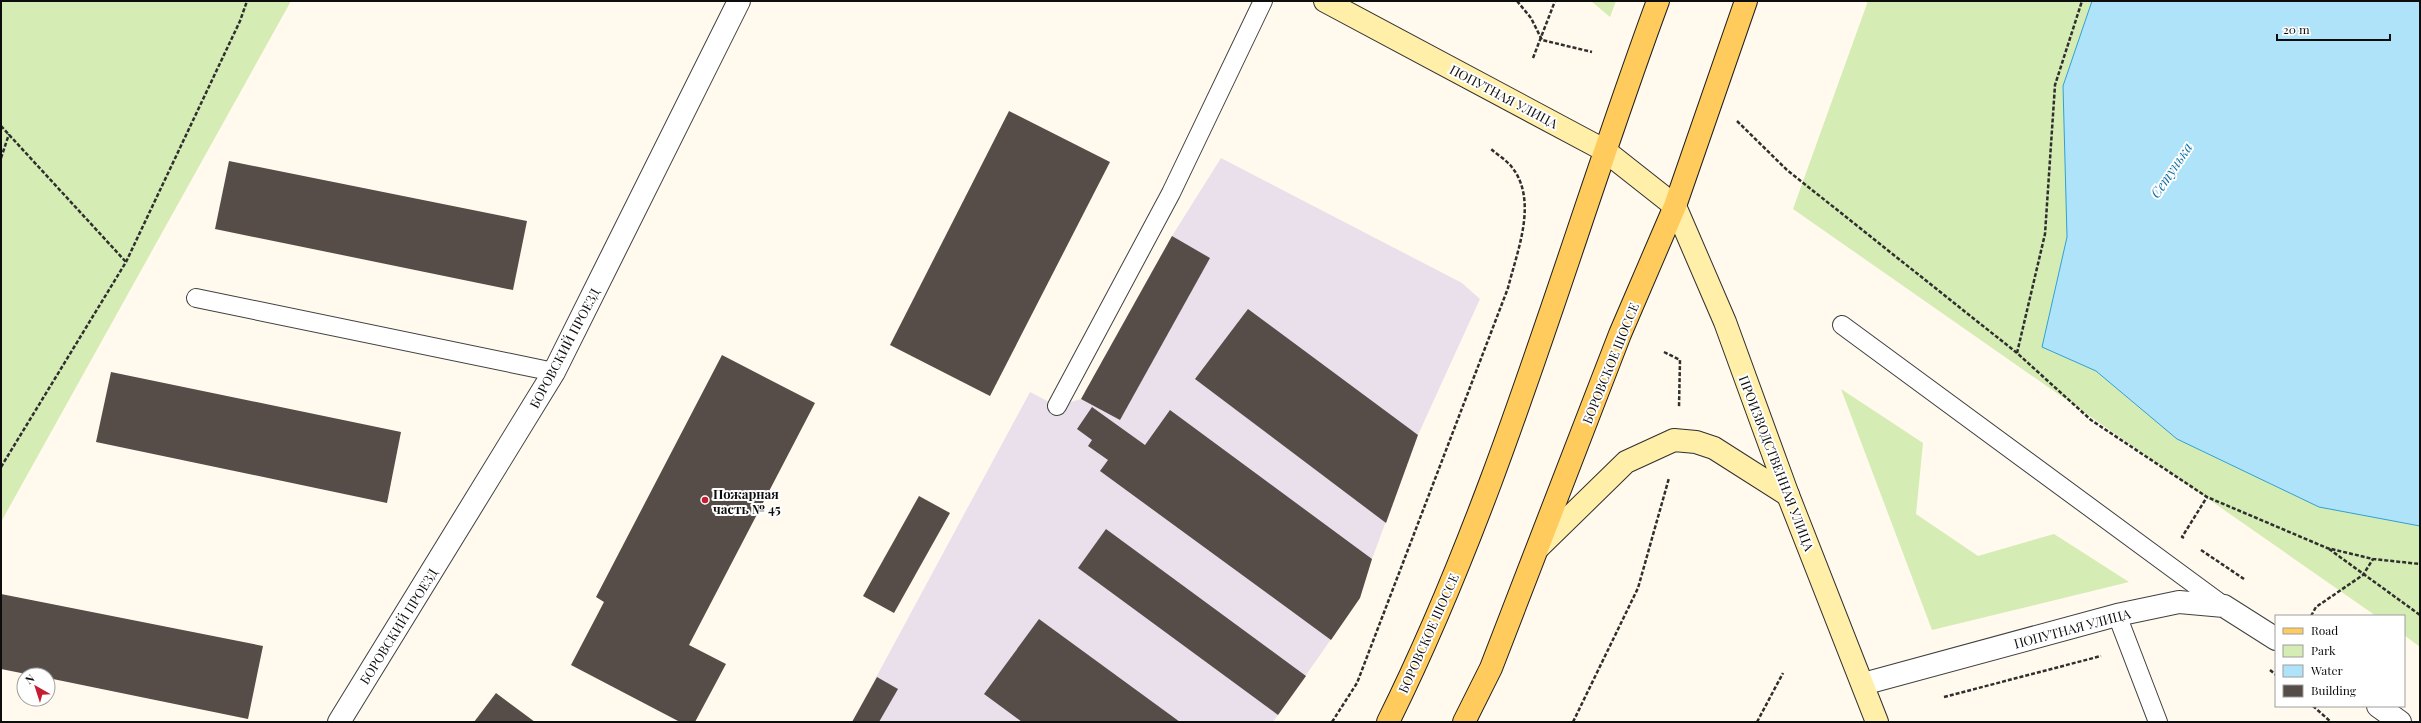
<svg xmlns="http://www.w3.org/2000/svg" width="2421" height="723" viewBox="0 0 2421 723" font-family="'Playfair Display',serif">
  <rect width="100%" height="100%" fill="#fffaed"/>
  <path fill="#eae0ec" d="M1221,158L1462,283L1480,299L1418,435L1372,559L1360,598L1273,722H852L1030,392L1057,406L1081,399L1172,236Z"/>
  <g fill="#d5ecb4">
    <path d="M1,1H291L1,522Z"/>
    <path d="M1591,1H1616L1610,17Z"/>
    <path d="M1868,1H2420V647L2404,635V616H2376L1793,209Z"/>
    <path d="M1841,389L1923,443L1916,514L1978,556L2054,534L2129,582L1932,630Z"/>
  </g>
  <path fill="#aee3fa" stroke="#31a0d5" d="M2092,1H2420V526L2319,507L2177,439L2096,371L2042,347L2067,237L2063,86Z"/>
  <g fill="#564d49">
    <path d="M1009,111L1110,162L990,396L890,345Z"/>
    <path d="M229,161L527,221L513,290L215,229Z"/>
    <path d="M1172,236L1210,258L1120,420L1081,399Z"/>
    <path d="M1248,309L1418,435L1386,523L1195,379Z"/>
    <path d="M722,355L815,403L689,645L726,664L695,722H680L571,665L604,602L596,597Z"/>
    <path d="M111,372L401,432L387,503L96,442Z"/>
    <path d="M1092,407L1145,445L1170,410L1372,559L1360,598L1331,640L1100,471L1108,460L1088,446L1092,440L1077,429Z"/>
    <path d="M919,496L950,513L894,613L863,596Z"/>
    <path d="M1106,529L1306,676L1278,715L1078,568Z"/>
    <path d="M1,594L263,646L248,719L48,678V675H31L1,669Z"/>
    <path d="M1039,619L1180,722H1022L984,694Z"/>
    <path d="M877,677L898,689L879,722H852Z"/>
    <path d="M496,693L535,722H474Z"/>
  </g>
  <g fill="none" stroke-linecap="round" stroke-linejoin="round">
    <defs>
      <g id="lane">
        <path d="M196,298L554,372"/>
        <path d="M1842,325L2224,606"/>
        <path d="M1057,406L1171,193L1263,1"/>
        <path d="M2117,615L2158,722"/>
      </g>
      <g id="street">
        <path d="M1863,684L2117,615L2179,602L2224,606L2276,639"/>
        <path d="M2378,706L2400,722"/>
        <path d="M339,722L554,372L739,1"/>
      </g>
      <g id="secondary">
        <path d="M1325,1L1604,150L1675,206L1725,322L1788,495L1877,722"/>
        <path d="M1538,548L1626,462L1674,440L1696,442L1714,448L1788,495"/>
      </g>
      <g id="primary">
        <path d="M1388,722C1502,492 1569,242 1658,1"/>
        <path d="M1464,722L1491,668L1620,334L1675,206L1746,1"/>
      </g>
    </defs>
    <use href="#lane" stroke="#404040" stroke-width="20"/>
    <use href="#street" stroke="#404040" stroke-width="24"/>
    <use href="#secondary" stroke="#2f2f2f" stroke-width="24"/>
    <use href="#primary" stroke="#1e1e1e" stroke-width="24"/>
    <g stroke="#2f2f2f" stroke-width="2.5" stroke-dasharray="4 2" stroke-linecap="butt">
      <path d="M1517,1L1531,18L1542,40L1592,52"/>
      <path d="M1533,58L1555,1"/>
      <path d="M1737,121L1787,170L2017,353L2091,420L2207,497L2327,548L2373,559L2420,564"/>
      <path d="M1,126L126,262"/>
      <path d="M1,158L9,134"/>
      <path d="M1664,352L1680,360L1679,407"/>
      <path d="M2017,353L2045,234L2055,85L2082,1"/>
      <path d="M1,467L126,262L240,21L247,1"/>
      <path d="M2184,538L2182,537L2207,497"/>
      <path d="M2329,549L2420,615"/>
      <path d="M2201,550L2244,579"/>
      <path d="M2311,616L2316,607L2363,575L2373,559"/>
      <path d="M2270,670L2276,675"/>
      <path d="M1944,697L2101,656"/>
      <path d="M2313,706L2331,722"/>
      <path d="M1332,722L1357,683L1508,288C1517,251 1539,200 1511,166C1505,159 1496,154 1490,148"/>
      <path d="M1573,722L1638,588L1669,478"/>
      <path d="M1757,722L1783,673"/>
    </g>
    <use href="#lane" stroke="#fff" stroke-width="18"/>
    <use href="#street" stroke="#fff" stroke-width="22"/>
    <use href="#secondary" stroke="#ffefa8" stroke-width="22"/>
    <use href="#primary" stroke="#ffcb5d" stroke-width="22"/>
  </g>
  <circle fill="#c51d32" stroke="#fff" stroke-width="1.5" cx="705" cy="500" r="4"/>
  <g text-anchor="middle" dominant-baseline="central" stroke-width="4" stroke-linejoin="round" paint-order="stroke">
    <g font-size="13" fill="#0d0d0d" stroke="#fff">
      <text transform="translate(1504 96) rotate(28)">ПОПУТНАЯ УЛИЦА</text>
      <text transform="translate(564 348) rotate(-62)">БОРОВСКИЙ ПРОЕЗД</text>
      <text transform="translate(1610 363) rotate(-68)">БОРОВСКОЕ ШОССЕ</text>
      <text transform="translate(1777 463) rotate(69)">ПРОИЗВОДСТВЕННАЯ УЛИЦА</text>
      <text transform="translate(398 626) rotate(-58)">БОРОВСКИЙ ПРОЕЗД</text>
      <text transform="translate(2072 628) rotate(-15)">ПОПУТНАЯ УЛИЦА</text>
      <text transform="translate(1428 633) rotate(-66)">БОРОВСКОЕ ШОССЕ</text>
    </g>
    <g font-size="13" font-weight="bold" fill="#0d0d0d" stroke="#fff" text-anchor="start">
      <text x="713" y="493">Пожарная<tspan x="713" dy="15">часть № 45</tspan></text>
    </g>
    <g font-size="14" font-style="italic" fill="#0f70a6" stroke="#fff">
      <text transform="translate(2171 170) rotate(-56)">Сетунька</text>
    </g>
  </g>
  <rect width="2421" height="723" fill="none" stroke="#0d0d0d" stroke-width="4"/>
  <rect x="2275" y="615" width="130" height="92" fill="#ffffff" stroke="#9e9e9e"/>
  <rect x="2283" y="628" width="20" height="6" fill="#ffcb5d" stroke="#9e9e9e"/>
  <text x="2311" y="635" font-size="12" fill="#0d0d0d">Road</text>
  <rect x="2283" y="645" width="20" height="12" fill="#d5ecb4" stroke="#9e9e9e"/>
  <text x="2311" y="655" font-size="12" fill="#0d0d0d">Park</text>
  <rect x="2283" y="665" width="20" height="12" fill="#aee3fa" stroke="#9e9e9e"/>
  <text x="2311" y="675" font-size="12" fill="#0d0d0d">Water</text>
  <rect x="2283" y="685" width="20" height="12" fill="#564d49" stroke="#9e9e9e"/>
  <text x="2311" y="695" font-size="12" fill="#0d0d0d">Building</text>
  <g transform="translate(36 687) rotate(321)"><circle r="19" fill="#ffffff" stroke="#9e9e9e"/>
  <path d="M0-3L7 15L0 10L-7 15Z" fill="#c51d32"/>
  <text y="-6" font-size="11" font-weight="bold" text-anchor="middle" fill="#0d0d0d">N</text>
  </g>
  <path d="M2277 34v6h113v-6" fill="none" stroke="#0d0d0d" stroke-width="2"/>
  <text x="2283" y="34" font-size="12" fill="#0d0d0d" stroke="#ffffff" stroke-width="3" paint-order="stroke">20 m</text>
</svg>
